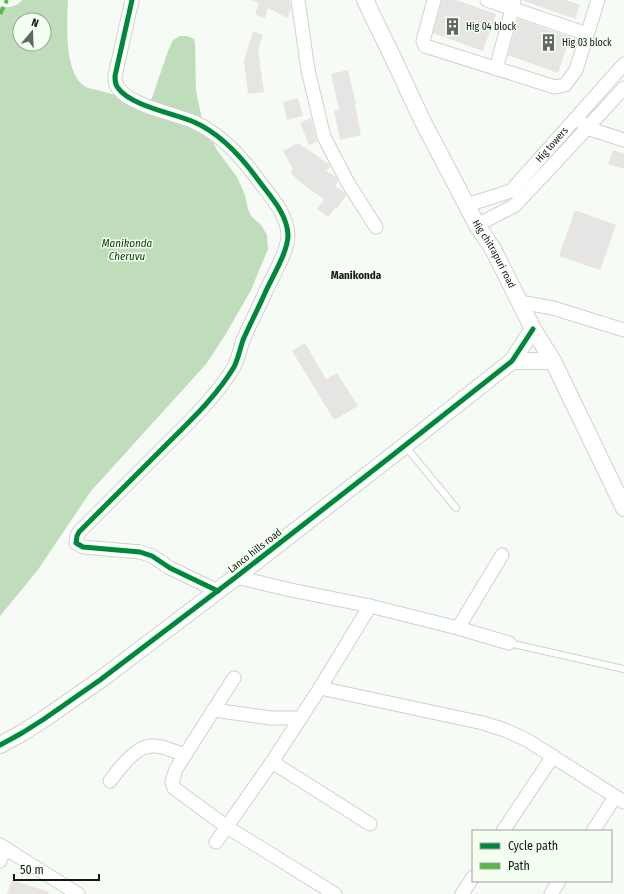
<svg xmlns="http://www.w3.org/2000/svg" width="624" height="894" viewBox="0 0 624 894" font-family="'Fira Sans Condensed',sans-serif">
  <rect width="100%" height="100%" fill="#f6fcf5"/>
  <path fill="#bfdcbb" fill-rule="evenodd" d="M22,0H68C67,22 64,71 83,85C86,88 93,89 97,90C114,95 131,99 148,103L152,98L168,51L173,40L180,36H187L194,39L195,44L196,91L202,119L217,150L237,177L245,195L248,209L251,216L261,225L267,235L268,249L251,290L227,332L207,363L91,491L37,571L0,616V7C8,8 17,7 22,0ZM20,20H44V44H20Z"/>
  <g fill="#e7e5e3">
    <path d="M252,0H290L291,9L287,18L268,8L265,18L255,14L259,3Z"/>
    <path d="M442,0H456L496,14L483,51L433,33Z"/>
    <path d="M524,0H567L580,5L575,19L524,1Z"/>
    <path d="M518,19L570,37L558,73L508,55Z"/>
    <path d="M253,31L263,35L258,49L264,92L248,94L244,61Z"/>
    <path d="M348,70L356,104H355L361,135L340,140L334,111L339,110L331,74Z"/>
    <path d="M298,98L303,116L287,120L283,102Z"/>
    <path d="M311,118L317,142L309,145L300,123Z"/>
    <path d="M298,143L329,164L330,166L326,171L336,177L338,182L335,186L344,192L346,195L337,209L335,208L328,217L317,209L324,199L304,185L290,173L293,169L283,151Z"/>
    <path d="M613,150L624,154V169L608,164Z"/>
    <path d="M575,210L616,225L600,270L559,256Z"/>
    <path d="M305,343L326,379L337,373L358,406L334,420L292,351Z"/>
    <path d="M12,880L49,892L48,894H7Z"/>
  </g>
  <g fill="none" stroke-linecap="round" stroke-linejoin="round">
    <defs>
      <g id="service">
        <path d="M406,447L456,508"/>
        <path d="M509,643L624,669"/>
      </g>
      <g id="minor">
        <path d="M132,0L115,76C115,81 115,84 118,88C131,106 173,113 194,122C219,133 239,154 256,177C268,194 287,212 288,235C288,252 272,277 265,293C258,309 250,324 243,340C240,349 238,359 234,367C216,397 189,422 165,446C136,475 108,503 79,532L77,536L76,543L83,547L140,552L152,556L170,568L218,591"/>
        <path d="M298,0L308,70L324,137L348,183L376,227"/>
        <path d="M434,0L423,41L425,46L555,87L565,85L576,70L598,0"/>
        <path d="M487,0L587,34"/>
        <path d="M496,69L514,2"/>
        <path d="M582,123L587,128L624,140"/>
        <path id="s1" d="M467,205L511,191L624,64"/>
        <path d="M477,225L514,206L551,167L624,88"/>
        <path d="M520,302L553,308L624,330"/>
        <path d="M236,577L291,590L370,606L458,628L509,643"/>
        <path d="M458,628L502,555"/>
        <path d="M234,678L176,769L172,782L174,788L227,827L335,894"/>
        <path d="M320,688L483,723L505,730L527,740L624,802"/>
        <path d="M213,710L271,718H301"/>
        <path d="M272,762L370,824"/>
        <path d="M110,781C118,770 133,750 146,747C158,743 173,751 184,755"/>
        <path d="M503,831L553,756"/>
        <path d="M593,831L615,797"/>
        <path d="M216,842L272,762L320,688L370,606"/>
        <path d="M0,845L78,894"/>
        <path d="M0,861L5,848"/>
        <path d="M462,894L473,877"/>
        <path d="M551,894L559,881"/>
      </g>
      <g id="tertiary">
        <path id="s2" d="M365,0L394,60L422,120L477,225L493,249L533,329L553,361L624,508"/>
        <path d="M512,361H553"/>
        <path d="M0,745L22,733L44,719L100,680L236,577L389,458L512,361L533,329"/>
      </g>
    </defs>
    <use href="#service" stroke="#ced3cd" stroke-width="8"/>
    <use href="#minor" stroke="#ced3cd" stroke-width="15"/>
    <use href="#tertiary" stroke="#ced3cd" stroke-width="18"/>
    <use href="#service" stroke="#fefffe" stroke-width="6"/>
    <use href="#minor" stroke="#fefffe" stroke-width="13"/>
    <use href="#tertiary" stroke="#fefffe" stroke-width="16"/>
    <path stroke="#58b947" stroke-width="4" stroke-dasharray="8 4" stroke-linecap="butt" d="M0,14L7,0"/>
    <defs>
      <g id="cycleway">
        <path d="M132,0L115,76C115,81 115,84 118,88C131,106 173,113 194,122C219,133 239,154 256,177C268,194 287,212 288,235C288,252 272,277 265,293C258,309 250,324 243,340C240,349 238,359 234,367C216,397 189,422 165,446C136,475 108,503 79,532L77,536L76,543L83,547L140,552L152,556L170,568L218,591"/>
        <path d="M0,745L22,733L44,719L100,680L236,577L389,458L512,361L533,329"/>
      </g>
    </defs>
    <use href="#cycleway" stroke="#f4fff2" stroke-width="8"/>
    <use href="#cycleway" stroke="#00873e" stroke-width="5"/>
  </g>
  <defs>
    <symbol id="building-bare" viewBox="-9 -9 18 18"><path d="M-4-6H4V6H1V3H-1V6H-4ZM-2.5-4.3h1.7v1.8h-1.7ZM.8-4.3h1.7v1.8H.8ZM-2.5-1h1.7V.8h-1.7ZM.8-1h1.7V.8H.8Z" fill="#626861" stroke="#f4fff2" stroke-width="2.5" paint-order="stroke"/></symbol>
  </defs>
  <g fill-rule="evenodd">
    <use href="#building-bare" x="440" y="14" width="25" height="25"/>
    <use href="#building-bare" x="536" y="30" width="25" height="25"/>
  </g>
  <g text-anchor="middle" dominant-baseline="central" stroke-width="3" stroke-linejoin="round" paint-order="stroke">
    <g font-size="10" fill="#131812" stroke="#f4fff2" text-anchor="start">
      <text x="466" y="27">Hig 04 block</text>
      <text x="562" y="43">Hig 03 block</text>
    </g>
    <g font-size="10" fill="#131812" stroke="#f4fff2">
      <text stroke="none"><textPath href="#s1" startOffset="108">Hig towers</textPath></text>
      <text stroke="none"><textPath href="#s2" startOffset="285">Hig chitrapuri road</textPath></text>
      <text transform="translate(255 551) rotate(-38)">Lanco hills road</text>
    </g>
    <g font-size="11" font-style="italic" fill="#053a00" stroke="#f4fff2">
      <text x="127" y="243">Manikonda<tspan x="127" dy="13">Cheruvu</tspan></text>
    </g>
    <g font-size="11" font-weight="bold" fill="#131812" stroke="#f4fff2">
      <text x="356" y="275">Manikonda</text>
    </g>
  </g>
  <rect x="472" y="830" width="140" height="52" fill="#f4fff2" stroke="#9aa398"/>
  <rect x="480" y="843" width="20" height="6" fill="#00873e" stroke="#9aa398"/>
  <text x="508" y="850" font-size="12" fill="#131812">Cycle path</text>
  <rect x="480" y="863" width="20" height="6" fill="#58b947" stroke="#9aa398"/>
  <text x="508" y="870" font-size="12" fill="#131812">Path</text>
  <g transform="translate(32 32) rotate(19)"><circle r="19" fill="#f4fff2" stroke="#9aa398"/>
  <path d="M0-3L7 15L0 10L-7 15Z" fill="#626861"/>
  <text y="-6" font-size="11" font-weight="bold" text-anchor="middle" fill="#131812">N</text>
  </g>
  <path d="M14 874v6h85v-6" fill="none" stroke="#131812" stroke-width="2"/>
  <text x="20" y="874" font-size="12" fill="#131812" stroke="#f4fff2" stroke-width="3" paint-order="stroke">50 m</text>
</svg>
